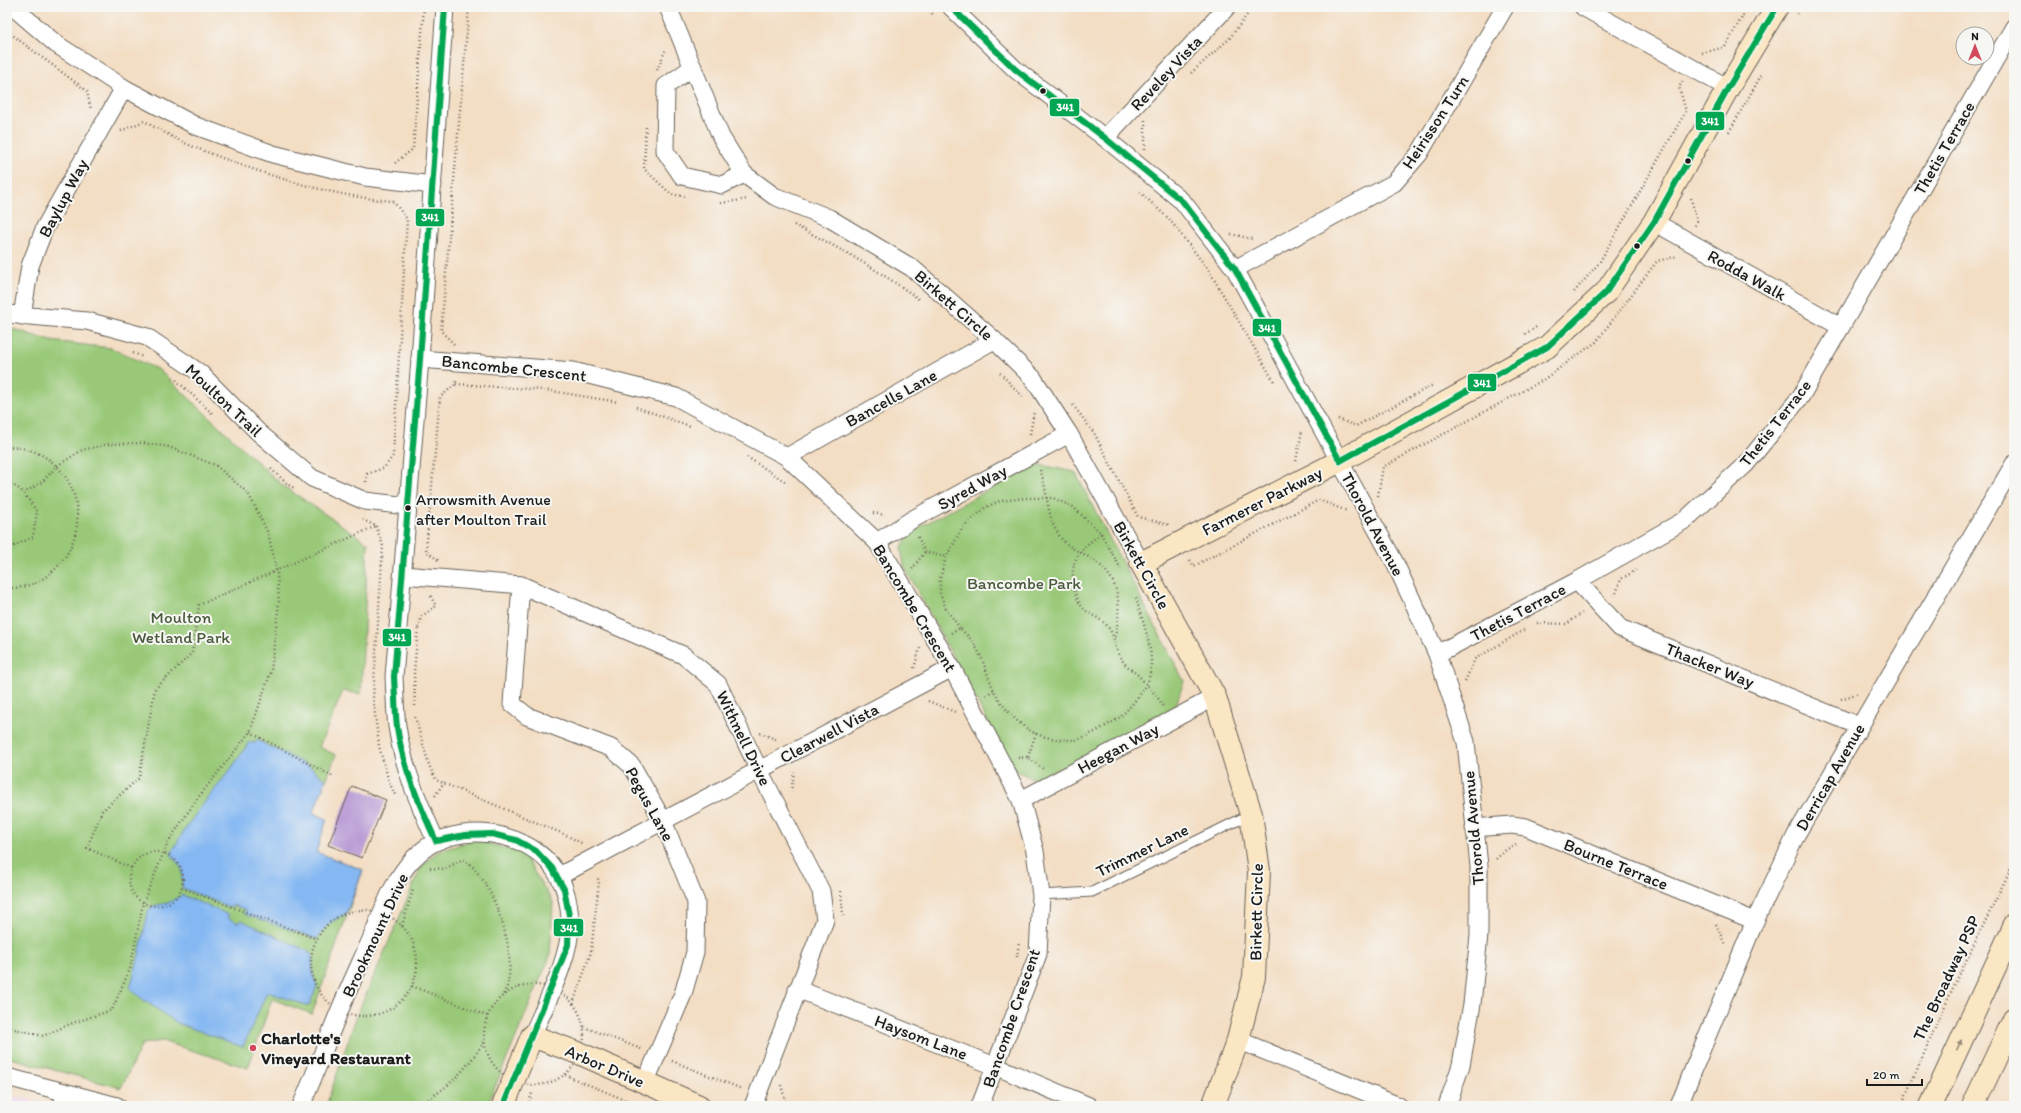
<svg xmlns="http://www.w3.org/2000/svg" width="2021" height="1113" viewBox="0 0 2021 1113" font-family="Itim,sans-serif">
  <rect width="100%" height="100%" fill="#f6f6f2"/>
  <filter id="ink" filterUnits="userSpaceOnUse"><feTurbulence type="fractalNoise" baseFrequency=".025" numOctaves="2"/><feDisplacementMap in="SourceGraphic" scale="8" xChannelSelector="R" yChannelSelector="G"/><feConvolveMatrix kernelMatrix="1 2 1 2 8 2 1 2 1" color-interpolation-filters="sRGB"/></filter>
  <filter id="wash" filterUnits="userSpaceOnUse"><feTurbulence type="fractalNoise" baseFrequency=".012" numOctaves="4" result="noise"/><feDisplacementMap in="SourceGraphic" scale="16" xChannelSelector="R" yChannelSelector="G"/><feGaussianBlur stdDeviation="0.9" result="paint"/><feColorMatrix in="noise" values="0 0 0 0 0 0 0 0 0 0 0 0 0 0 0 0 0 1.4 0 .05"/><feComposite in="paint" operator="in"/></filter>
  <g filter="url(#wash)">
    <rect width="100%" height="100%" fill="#f3ddc3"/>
    <path fill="#edd1e9" d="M7,1094L52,1106H7Z"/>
    <g fill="#99c978" stroke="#5a724a">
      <path d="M7,327L51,341L111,348L159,370L282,485L368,543L361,694L343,691L319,747L336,755L313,813L327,819L316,852L363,870L312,1014L272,999L248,1068L162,1041L142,1044L121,1088L7,1057Z"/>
      <path d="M1036,464L1075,472L1184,681L1174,711L1036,780L1014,770L904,566L901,548L910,532Z"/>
      <path d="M476,839L523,854L553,902L550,956L487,1106H326L357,1015L421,867L437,852Z"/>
    </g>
    <g fill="#85b8f2" stroke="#506a87">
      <path d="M257,740L309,766L326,780L313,813L327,819L316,852L363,870L346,914C333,919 324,928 317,939L244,914L246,910L233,905L231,908L182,888V869L171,854C191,812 226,781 249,742L255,743Z"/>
      <path d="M182,895L229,915L228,918L239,923L241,920L312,953L313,974L317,986L309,1006L267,992L243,1047L177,1023L141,998L130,988L138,959L148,912L152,906L168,903Z"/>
    </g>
    <g id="blocks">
      <path fill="#ba9dd6" d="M352,786L386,800L362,858L328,845Z"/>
    </g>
  </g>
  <g filter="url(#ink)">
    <use href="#blocks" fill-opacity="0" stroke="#676056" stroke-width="1"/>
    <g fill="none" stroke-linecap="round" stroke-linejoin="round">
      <defs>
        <g id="lane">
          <path d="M1041,895L1092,892L1251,814"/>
          <path d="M57,1106L63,1092"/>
        </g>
        <g id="street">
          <path d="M13,7L56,44L124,88L196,126L273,154L365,177L433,185"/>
          <path d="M668,7L721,137L744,174L774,196L829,218L912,268L994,340L1033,378L1069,434L1141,563"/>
          <path d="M951,7L1016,70L1105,138L1183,202L1235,269L1395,563L1437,654L1466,742L1479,866V935L1472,1004L1461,1065L1447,1106"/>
          <path d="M1583,7L1728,88"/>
          <path d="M693,67L666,86L665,151L682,176L722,185L744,174"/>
          <path d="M1105,138L1227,7"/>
          <path d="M1654,222L1841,327"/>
          <path d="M1235,269L1394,183L1419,154L1505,7"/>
          <path d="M7,314L87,321L147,337L200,373L258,432L312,478L365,501L408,506"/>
          <path d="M22,316L30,266L45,227L124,88"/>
          <path d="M420,359L573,371L676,397L787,457L877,542L952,668L1021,800L1035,851L1041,895L1038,954L980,1106"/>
          <path d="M787,457L994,340"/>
          <path d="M877,542L913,519L1069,434"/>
          <path d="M403,575L521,585L683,655L718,684L759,770L821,891L825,920L753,1106"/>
          <path d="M1577,581L1620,628L1859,726"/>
          <path d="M521,585L512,704L527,716L611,748L632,766L663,821L696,902L695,952L683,994L645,1083"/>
          <path d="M1437,654L1577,581L1685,520L1746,464L1801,396L2014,27"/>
          <path d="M1021,800L1215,697"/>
          <path d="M1474,828L1512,825L1526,827L1755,921"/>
          <path d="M436,841C419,804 403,767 397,726C395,710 395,693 394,677L420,359L445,7"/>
          <path d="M559,876L952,668"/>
          <path d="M797,989L995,1066L1089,1106"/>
          <path d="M1238,1040L1399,1106"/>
          <path d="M7,1077L117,1106"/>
          <path d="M301,1106C315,1075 326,1043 339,1012C349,987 361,962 372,937C383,910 393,880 413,859C420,852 429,844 438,841C478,823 537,836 559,877C566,889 569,904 570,918C573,953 546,1003 532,1036"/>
          <path d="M1679,1106L1693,1070L1755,921L1796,835L2014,464"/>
        </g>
        <g id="secondary">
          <path d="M503,1106L532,1036L581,1054L699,1106"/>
          <path d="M1213,1106L1238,1040L1254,977L1259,871L1251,814L1215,697L1141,563L1340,461L1547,347L1606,292L1654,222L1728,88L1777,7"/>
          <path d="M1931,1106L2014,926"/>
          <path d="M1973,1106L2014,1019"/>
        </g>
      </defs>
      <use href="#lane" stroke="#676056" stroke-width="11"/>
      <use href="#street" stroke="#676056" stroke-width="19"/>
      <use href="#secondary" stroke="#676056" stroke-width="24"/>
      <g stroke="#676056" stroke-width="2.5" stroke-dasharray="1 3" stroke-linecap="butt">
        <path d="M927,7L934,16"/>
        <path d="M1797,14L1801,7"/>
        <path d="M7,31L87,91L91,110"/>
        <path d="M1702,53L1725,47L1748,7"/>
        <path d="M657,70L666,49"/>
        <path d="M1191,73L1229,39L1253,7"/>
        <path d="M1145,120V149"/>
        <path d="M646,127L644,169L671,194L687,197"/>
        <path d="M121,131L144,121C162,131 180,142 199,149C260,173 327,196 393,201V198"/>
        <path d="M1729,132L1762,74"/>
        <path d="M395,163L413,149L424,7"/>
        <path d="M1140,192L1169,219L1208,269L1275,383"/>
        <path d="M1691,198L1697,222L1695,226"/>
        <path d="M721,203L748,199"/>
        <path d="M794,225C838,247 880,271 920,300"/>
        <path d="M1231,234L1252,239"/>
        <path d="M1574,292L1599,263L1686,111L1679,87L1683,81"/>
        <path d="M1525,334L1538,326"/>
        <path d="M454,344L441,331L469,7"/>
        <path d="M133,353L143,357"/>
        <path d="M1000,373L1023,397"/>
        <path d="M176,380L214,415"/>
        <path d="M456,384L545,390L618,402"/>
        <path d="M1073,405L1094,433L1138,517L1170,525"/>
        <path d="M636,407L690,426"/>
        <path d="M1338,419L1356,426L1433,385"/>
        <path d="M1030,434L1034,412"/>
        <path d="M7,447C72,446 100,523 56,568C48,576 37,584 25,586C19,588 13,588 7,588"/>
        <path d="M747,457L786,482"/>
        <path d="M1296,461L1302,431"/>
        <path d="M271,469L290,486L295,488"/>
        <path d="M1040,470C1048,490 1046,513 1057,532C1064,545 1074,549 1087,556C1121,576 1122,602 1115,638"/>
        <path d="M366,482L367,474L384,468L393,456L407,219L393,201"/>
        <path d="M7,484C20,484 30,502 37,512L33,537L14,546L7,544"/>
        <path d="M1378,496L1383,467L1543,380L1596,342L1657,261L1678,256"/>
        <path d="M873,513L885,515"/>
        <path d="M376,526L383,546L373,698L379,746L389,782L396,797"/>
        <path d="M918,537L925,552L946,557"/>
        <path d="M438,560L426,551L440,397L456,384V379"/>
        <path d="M1190,560L1194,566L1319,500L1347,511"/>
        <path d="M912,569L925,552"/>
        <path d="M1121,569L1101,534C1091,541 1083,547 1077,557C1069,571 1073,598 1084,609C1092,616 1102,619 1108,627C1116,638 1114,646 1119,655C1123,663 1131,670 1138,675C1147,685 1156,694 1163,706"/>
        <path d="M1613,595L1616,594L1621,579L1636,570"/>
        <path d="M1537,623L1567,624L1582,613"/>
        <path d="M418,628L422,616L436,606L430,595"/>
        <path d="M960,628L946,609L940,593V579L946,557L963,527L986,507L1000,501L1025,498H1053L1073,507L1102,534"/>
        <path d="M951,633L960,628C964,633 971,638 974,644C983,657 986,672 992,686C999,703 1014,720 1029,730C1041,738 1065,742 1079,739C1086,737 1114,722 1120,717C1128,710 1146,689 1149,678C1156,652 1143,624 1136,598"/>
        <path d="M914,668L920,648"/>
        <path d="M1465,681L1475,659L1524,630"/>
        <path d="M986,695L994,690"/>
        <path d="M1841,699L1859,693"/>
        <path d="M928,701L955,712"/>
        <path d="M415,706L414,672L418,628"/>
        <path d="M415,717L429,765L436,780L566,835L583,844"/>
        <path d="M250,732L334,777"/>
        <path d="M760,733L778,740"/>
        <path d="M1028,757L1036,733"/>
        <path d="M1018,758L1028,757L1043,769"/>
        <path d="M791,792L794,772"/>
        <path d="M435,796L444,782"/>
        <circle cx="156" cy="879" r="27"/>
        <path d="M1496,859L1507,849L1519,844"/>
        <path d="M131,868L87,848L102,811L139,778L155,689L192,653L199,605L376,526L363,520"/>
        <path d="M430,868L445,869L463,859C494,878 523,963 503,995"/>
        <path d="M182,888L317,939"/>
        <path d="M841,891L843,916"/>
        <circle cx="364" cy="963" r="53"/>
        <path d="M1716,924L1725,945"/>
        <path d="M402,926L413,890"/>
        <path d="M1017,957L1019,942"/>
        <circle cx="534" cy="1035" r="50"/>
        <path d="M412,986L487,1016"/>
        <path d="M573,1004L591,952L599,882L597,876"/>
        <path d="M7,1027L43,1036L70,1024L112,1010L130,969L143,903L168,842L197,799L250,732L271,671L279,602L277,572L268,533L248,493L215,465L169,447L143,443L109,444L82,450L57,466L42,482L24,493"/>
        <path d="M584,1027L641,1049"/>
        <path d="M672,1061L742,1089"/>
        <path d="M565,1075L640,1106"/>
        <path d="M781,1085L787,1106"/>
        <path d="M772,1102L783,1106"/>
        <path d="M322,1103L333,1106"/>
        <path d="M418,1106C450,1086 461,1075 483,1044V1040"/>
        <path d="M528,1106L532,1093"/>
        <path d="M1901,1106L1952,990L2014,862"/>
        <path d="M2012,1106L2014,1101"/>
      </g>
      <use href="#lane" stroke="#fff" stroke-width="9"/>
      <use href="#street" stroke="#fff" stroke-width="17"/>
      <use href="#secondary" stroke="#fbe6c4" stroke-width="22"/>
      <defs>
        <g id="bus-1">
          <path d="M951,7L1016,70L1105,138L1183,202L1235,269L1340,461"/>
          <path d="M1340,461L1547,347L1606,292L1654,222L1728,88L1777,7"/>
          <path d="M436,841C419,804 403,767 397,727C395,710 395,693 394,677L420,359L445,7"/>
          <path d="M436,841L465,835L492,834L516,840L536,851L552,868L564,889L569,915L568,945L503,1106"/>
        </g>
      </defs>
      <use href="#bus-1" stroke="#f6f6f2" stroke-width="9"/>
      <use href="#bus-1" stroke="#00a651" stroke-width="6"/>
    </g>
    <defs><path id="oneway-solid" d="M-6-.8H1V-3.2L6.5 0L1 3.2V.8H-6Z"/></defs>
    <use fill="#978b78" href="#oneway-solid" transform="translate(1959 1045) rotate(-65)"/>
  </g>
  <g fill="#1c1c1c" stroke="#f6f6f2" stroke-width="1.5">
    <circle cx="1043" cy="91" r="3.5"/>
    <circle cx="1688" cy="161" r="3.5"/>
    <circle cx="1637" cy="246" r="3.5"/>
    <circle cx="408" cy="508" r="3.5"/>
  </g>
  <circle fill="#d1495b" stroke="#f6f6f2" stroke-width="1.5" cx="253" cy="1048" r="4"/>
  <g text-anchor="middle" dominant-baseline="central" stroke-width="4" stroke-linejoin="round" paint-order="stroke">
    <g font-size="16" fill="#1c1c1c" stroke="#f6f6f2" text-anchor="start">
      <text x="416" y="499">Arrowsmith Avenue<tspan x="416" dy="20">after Moulton Trail</tspan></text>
    </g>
    <g font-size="17" fill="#1c1c1c" stroke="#f6f6f2">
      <text transform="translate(1166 73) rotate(-47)">Reveley Vista</text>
      <text transform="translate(1435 122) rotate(-57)">Heirisson Turn</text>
      <text transform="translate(1944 148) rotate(-60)">Thetis Terrace</text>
      <text transform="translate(63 198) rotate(-62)">Baylup Way</text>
      <text transform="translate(1747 275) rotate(29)">Rodda Walk</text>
      <text transform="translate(954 305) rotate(41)">Birkett Circle</text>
      <text transform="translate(514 368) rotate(6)">Bancombe Crescent</text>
      <text transform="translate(891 398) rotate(-29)">Bancells Lane</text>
      <text transform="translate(224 400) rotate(43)">Moulton Trail</text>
      <text transform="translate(1775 423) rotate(-52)">Thetis Terrace</text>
      <text transform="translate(972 487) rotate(-29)">Syred Way</text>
      <text transform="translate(1262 501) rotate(-27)">Farmerer Parkway</text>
      <text transform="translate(1373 524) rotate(62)">Thorold Avenue</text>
      <text transform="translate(1142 565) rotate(61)">Birkett Circle</text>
      <text transform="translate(915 608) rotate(59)">Bancombe Crescent</text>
      <text transform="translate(1518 612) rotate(-28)">Thetis Terrace</text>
      <text transform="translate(1710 665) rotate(22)">Thacker Way</text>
      <text transform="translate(829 733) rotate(-28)">Clearwell Vista</text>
      <text transform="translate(744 738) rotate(64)">Withnell Drive</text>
      <text transform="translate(1118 748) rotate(-28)">Heegan Way</text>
      <text transform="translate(1830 777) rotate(-60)">Derricap Avenue</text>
      <text transform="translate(650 804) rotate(61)">Pegus Lane</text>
      <text transform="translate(1473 828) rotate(-95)">Thorold Avenue</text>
      <text transform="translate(1142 850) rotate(-26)">Trimmer Lane</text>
      <text transform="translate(1616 864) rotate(22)">Bourne Terrace</text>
      <text transform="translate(1256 912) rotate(-89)">Birkett Circle</text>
      <text transform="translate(375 935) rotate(-65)">Brookmount Drive</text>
      <text transform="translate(1946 978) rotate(-65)">The Broadway PSP</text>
      <text transform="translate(1011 1018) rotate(-71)">Bancombe Crescent</text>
      <text transform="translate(921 1037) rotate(21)">Haysom Lane</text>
      <text transform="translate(605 1066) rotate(23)">Arbor Drive</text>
    </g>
    <g font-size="17" fill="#48593c" stroke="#f6f6f2">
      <text x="1024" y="583">Bancombe Park</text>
      <text x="181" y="617">Moulton<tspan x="181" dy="20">Wetland Park</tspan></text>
    </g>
    <g font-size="17" font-weight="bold" fill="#1c1c1c" stroke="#f6f6f2" text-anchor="start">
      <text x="261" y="1038">Charlotte's<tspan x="261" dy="20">Vineyard Restaurant</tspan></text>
    </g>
  </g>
  <g stroke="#f6f6f2" stroke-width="1.5">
    <rect x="1049" y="98" width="31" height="19" rx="4" fill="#00a651"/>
    <rect x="1695" y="111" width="30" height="20" rx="4" fill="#00a651"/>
    <rect x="415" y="208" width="30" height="19" rx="4" fill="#00a651"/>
    <rect x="1252" y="318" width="30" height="19" rx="4" fill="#00a651"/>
    <rect x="1467" y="373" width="30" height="19" rx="4" fill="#00a651"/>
    <rect x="382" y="628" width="30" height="19" rx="4" fill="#00a651"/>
    <rect x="553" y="918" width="31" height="19" rx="4" fill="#00a651"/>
  </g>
  <g font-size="11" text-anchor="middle" font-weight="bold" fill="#fff">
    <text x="1065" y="111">341</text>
    <text x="1710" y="125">341</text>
    <text x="430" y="221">341</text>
    <text x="1267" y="332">341</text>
    <text x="1482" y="387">341</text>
    <text x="397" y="641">341</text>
    <text x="569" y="932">341</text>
  </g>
  <rect width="2021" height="1113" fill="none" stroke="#f6f6f2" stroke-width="24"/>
  <g transform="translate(1975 46)"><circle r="19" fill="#f6f6f2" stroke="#9f9f9c"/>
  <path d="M0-3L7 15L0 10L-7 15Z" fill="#d1495b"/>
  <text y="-6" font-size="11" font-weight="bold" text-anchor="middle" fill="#1c1c1c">N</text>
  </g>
  <path d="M1867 1079v6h55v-6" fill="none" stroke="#1c1c1c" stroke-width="2"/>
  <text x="1873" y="1079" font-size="12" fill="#1c1c1c" stroke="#f6f6f2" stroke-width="3" paint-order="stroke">20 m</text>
</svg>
